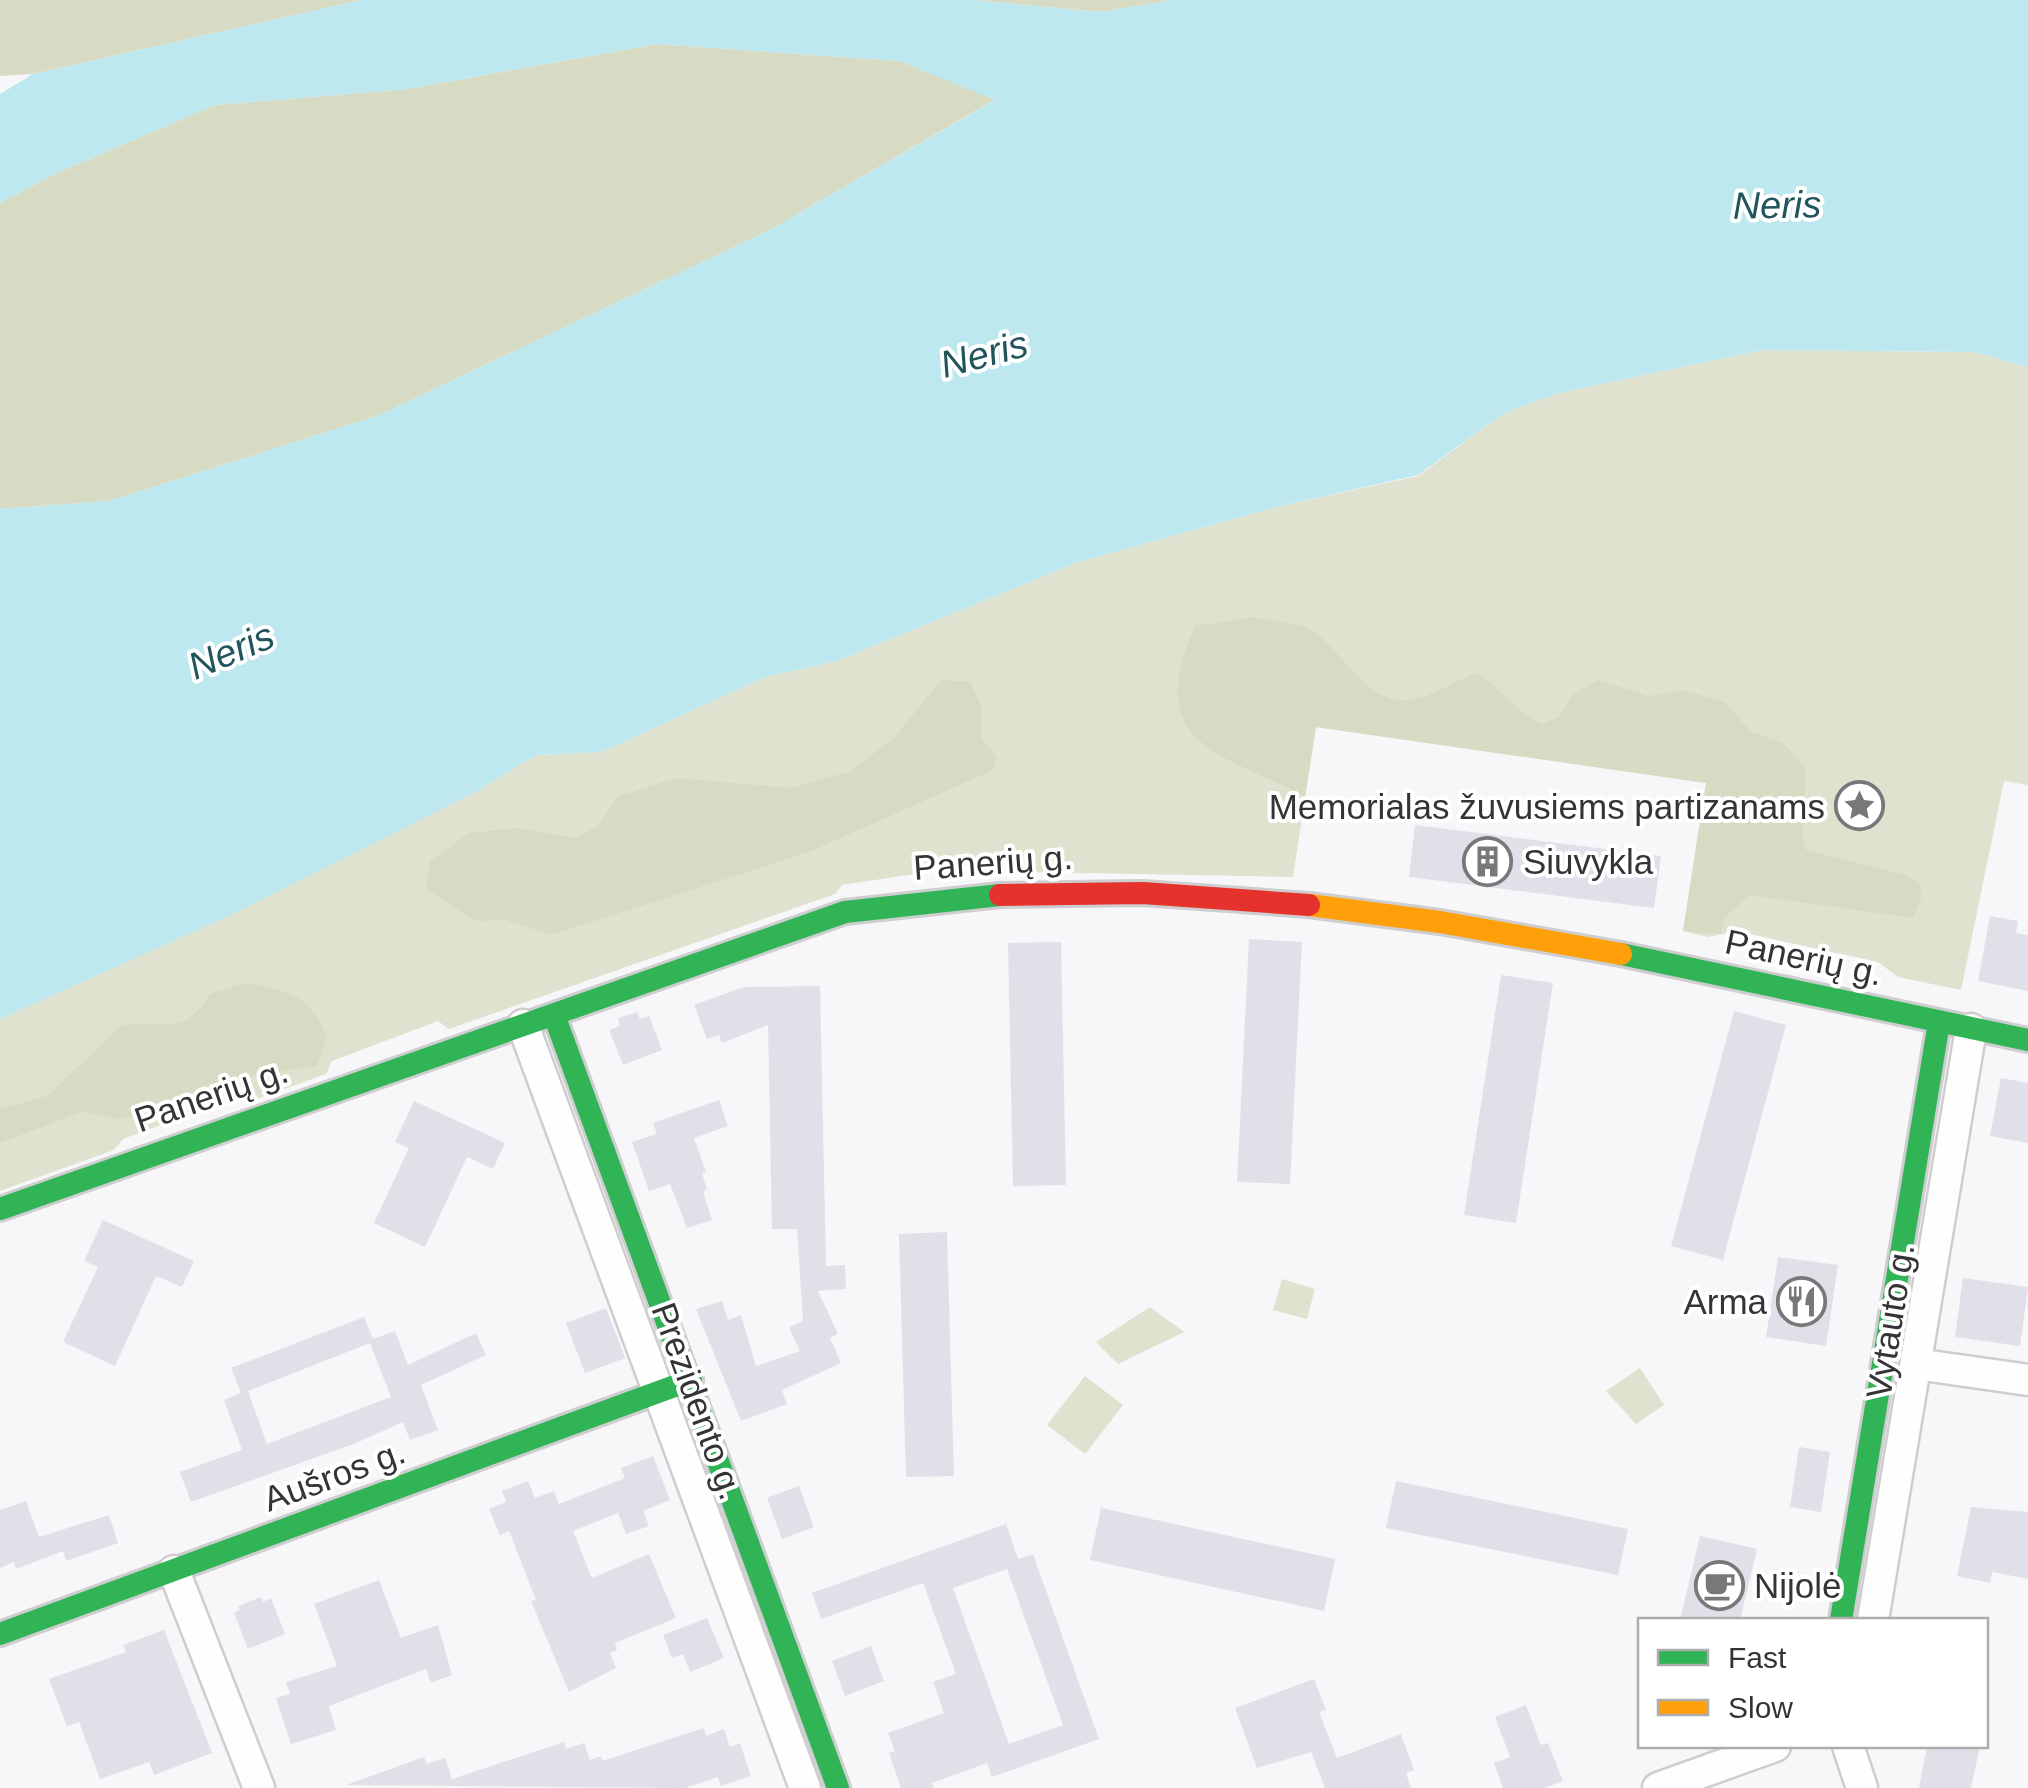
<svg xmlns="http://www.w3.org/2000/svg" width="2028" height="1788" viewBox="0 0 2028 1788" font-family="Helvetica,sans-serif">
  <rect width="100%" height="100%" fill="#f7f6f9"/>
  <g fill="#dfe2ce">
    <path d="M1762,350L1974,352L2028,367V785L2004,781L1961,990L1898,977L1878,962L1736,931L1708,937L1683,931L1706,783L1316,727L1293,877L983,871L974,865L842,885L835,894L449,1029L438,1021L332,1061L326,1074L254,1100L241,1095L123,1139L114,1150L0,1191V1019L477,791L536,755L602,752L765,677L837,661L1078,562L1280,506L1418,476L1504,413L1559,393Z"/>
    <path d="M1282,1279L1315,1289L1307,1319L1273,1310Z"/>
    <path d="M1150,1307L1184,1332L1118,1364L1096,1342Z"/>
    <path d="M1640,1368L1664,1405L1636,1424L1606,1391Z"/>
    <path d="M1085,1376L1123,1405L1085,1454L1047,1425Z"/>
  </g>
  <g fill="#d7dbc3">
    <path d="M0,0H362L33,74L0,76Z"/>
    <path d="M972,0H1173L1100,12Z"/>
    <path d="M657,44L899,61L996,99L770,230L377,416L109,501L0,509V203L57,173L215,105L407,89Z"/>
    <path d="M1254,617C1271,621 1300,622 1314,632C1347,655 1370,713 1420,698C1439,692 1457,680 1477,673C1503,689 1515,713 1543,724L1560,716L1572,695L1598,680L1648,696L1684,690L1726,703L1751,732L1783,743L1806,768C1807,789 1799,835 1806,850L1905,875L1920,884L1922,896L1913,918L1750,895L1725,917L1721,934L1683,931L1706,783L1316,727L1305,796C1217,752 1143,744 1195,626Z"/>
    <path d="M941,680L970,682L981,706V738L997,757L993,770L809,852L551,935L506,920L476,921L426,889L430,861L469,833L518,828L576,838L599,825L617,797L676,778L792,788L851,771L895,737Z"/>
    <path d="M245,983C289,991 309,994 327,1037L317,1066L253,1076L121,1119L81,1112L0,1143V1109L47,1096L121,1026C164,1019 183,1039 210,994Z"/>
  </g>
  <path fill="#bee8ef" d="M362,0H972L1100,12L1173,0H2028V367L1974,352L1762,350L1559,393L1504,413L1418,475L1280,506L1078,562L837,661L765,677L602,752L536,755L477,791L231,915L0,1019V509L109,501L377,416L770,230L995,100L899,61L657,44L407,89L215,105L57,173L0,203V94L33,74Z"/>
  <g fill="#e3dfe8" fill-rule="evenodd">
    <path d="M1415,825L1661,856L1654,908L1409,877Z"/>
    <path d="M1990,916L2018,921L2016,933L2028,935V991L1978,981Z"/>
    <path d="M1249,939L1302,942L1290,1184L1237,1182Z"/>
    <path d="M1061,942L1066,1185L1013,1186L1008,943Z"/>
    <path d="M1501,975L1553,983L1516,1223L1464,1215Z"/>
    <path d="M820,986L826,1266L845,1265L846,1289L818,1291L838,1334L830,1338L841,1363L782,1390L787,1404L741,1421L696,1309L722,1301L728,1320L741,1315L756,1366L800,1351L789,1327L803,1321L797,1229H772L768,1025L722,1043L719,1035L707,1039L694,1005L744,987Z"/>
    <path d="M1734,1011L1786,1025L1723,1260L1671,1246Z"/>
    <path d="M637,1012L640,1019L649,1016L662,1050L623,1065L609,1030L620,1026L618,1018Z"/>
    <path d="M2001,1078L2028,1083V1143L1990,1136Z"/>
    <path d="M719,1100L728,1126L694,1138L706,1172L702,1173L707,1190L703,1191L712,1220L687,1228L670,1184L649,1191L632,1142L657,1134L653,1123Z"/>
    <path d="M414,1101L505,1143L493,1169L467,1157L425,1247L374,1223L409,1148L395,1142Z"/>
    <path d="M103,1220L194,1261L182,1287L156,1276L115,1366L63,1342L98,1267L84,1261Z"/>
    <path d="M947,1232L954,1476L906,1477L899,1234Z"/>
    <path d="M1778,1257L1838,1265L1826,1346L1766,1337Z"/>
    <path d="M1963,1278L2028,1287L2020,1346L1955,1337Z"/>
    <path d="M606,1308L625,1358L585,1373L566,1323Z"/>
    <path d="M364,1317L373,1339L395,1331L408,1365L476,1333L486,1355L421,1385L438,1430L410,1440L403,1422L356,1443L191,1502L180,1472L242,1450L224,1400L241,1393L231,1368ZM370,1343L391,1397L267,1444L248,1391Z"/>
    <path d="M1799,1447L1830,1452L1821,1512L1790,1507Z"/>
    <path d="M653,1456L670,1500L643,1511L649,1526L626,1534L618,1513L573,1531L592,1578L649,1554L676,1618L615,1643L617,1650L610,1653L616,1668L569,1692L531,1601L536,1600L509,1531L500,1535L489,1509L506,1502L502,1491L528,1481L535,1498L554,1491L559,1504L625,1478L621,1468Z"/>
    <path d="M1396,1481L1628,1529L1618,1575L1386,1528Z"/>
    <path d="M799,1486L814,1527L782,1539L767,1498Z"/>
    <path d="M26,1501L39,1537L109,1515L118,1543L66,1561L63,1551L16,1569L14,1562L0,1568V1510Z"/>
    <path d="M1971,1507L2028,1512V1579L1992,1572L1990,1583L1957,1576Z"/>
    <path d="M1101,1508L1335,1559L1324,1611L1090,1560Z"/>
    <path d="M1006,1524L1018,1559L1033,1554L1099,1739L992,1777L987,1763L932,1783L934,1788H901L889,1753L895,1751L888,1733L944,1713L933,1682L956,1674L923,1583L821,1619L812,1593ZM1007,1569L1063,1725L1009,1744L953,1588Z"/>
    <path d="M1700,1536L1757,1549L1740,1620H1680Z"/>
    <path d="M379,1580L401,1638L438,1625L452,1675L431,1683L426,1669L329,1706L336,1730L291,1744L276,1698L290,1694L286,1682L337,1666L314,1604Z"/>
    <path d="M261,1597L263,1602L271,1598L285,1634L248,1649L234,1613L240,1610L238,1606Z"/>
    <path d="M707,1618L724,1658L690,1672L683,1654L672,1658L663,1635Z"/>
    <path d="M164,1630L212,1753L154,1775L149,1762L100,1779L79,1722L67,1726L49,1679L126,1652L123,1645Z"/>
    <path d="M871,1646L884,1681L845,1696L832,1661Z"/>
    <path d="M1314,1679L1326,1710L1319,1712L1337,1758L1401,1734L1414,1770L1406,1773L1411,1788H1325L1311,1752L1257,1768L1235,1708Z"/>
    <path d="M1526,1705L1541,1745L1548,1743L1563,1781L1545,1788H1503L1494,1763L1510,1757L1495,1717Z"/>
    <path d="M704,1728L706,1736L724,1729L730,1747L740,1743L751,1776L721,1786L718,1777L685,1788L346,1785L424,1757L427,1764L445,1758L452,1779L564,1742L566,1749L584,1743L590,1760L601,1756L602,1761Z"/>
    <path d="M1927,1746H1980L1971,1788H1919Z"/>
  </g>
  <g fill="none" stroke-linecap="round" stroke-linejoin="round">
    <defs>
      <g id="street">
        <path d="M523,1025L805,1788"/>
        <path d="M1916,1364L2028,1380"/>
        <path d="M174,1571L259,1788"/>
        <path d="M1873,1620L1971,1029"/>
        <path d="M1848,1746L1862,1788"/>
        <path d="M1658,1788L1775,1746"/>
      </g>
      <g id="fast">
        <path d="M1621,954L2028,1040"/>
        <path d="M554,1015L838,1788"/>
        <path d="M0,1209L845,912L1000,895"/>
        <path d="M1841,1620L1939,1022"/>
        <path d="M0,1634L691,1380"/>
      </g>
      <path id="slow" d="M1309,905L1440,922L1621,954"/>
      <path id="jam" d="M1000,895L1143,893L1309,905"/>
    </defs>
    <use href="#street" stroke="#cecdcf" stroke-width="35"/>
    <use href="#fast" stroke="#cecdcf" stroke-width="28"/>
    <use href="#slow" stroke="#cecdcf" stroke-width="28"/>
    <use href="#jam" stroke="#cecdcf" stroke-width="28"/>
    <use href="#street" stroke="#fefefe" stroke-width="30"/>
    <use href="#fast" stroke="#30b455" stroke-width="22"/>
    <use href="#slow" stroke="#ff9f0a" stroke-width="22"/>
    <use href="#jam" stroke="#e5322d" stroke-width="22"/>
  </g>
  <defs>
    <symbol id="sight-ring" viewBox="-11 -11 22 22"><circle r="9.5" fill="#fff" stroke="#78777a" stroke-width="1.5"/><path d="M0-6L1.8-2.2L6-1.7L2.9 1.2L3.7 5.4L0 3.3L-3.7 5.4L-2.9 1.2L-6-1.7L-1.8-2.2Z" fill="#78777a"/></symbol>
    <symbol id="building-ring" viewBox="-11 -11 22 22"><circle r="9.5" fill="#fff" stroke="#78777a" stroke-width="1.5"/><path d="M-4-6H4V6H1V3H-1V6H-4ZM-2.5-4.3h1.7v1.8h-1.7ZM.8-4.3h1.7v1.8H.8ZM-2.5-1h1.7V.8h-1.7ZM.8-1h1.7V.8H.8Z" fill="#78777a"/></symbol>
    <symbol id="restaurant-ring" viewBox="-11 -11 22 22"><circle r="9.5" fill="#fff" stroke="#78777a" stroke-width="1.5"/><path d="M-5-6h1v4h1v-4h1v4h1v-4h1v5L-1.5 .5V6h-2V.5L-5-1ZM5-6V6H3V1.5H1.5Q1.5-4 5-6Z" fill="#78777a"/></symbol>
    <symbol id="cafe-ring" viewBox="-11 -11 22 22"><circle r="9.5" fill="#fff" stroke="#78777a" stroke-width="1.5"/><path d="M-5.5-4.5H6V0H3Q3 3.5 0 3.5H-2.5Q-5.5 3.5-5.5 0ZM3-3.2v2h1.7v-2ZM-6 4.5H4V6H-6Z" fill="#78777a"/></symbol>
  </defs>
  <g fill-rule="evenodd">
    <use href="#sight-ring" x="1832" y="778" width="55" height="55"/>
    <use href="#building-ring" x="1460" y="834" width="55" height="55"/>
    <use href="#restaurant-ring" x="1774" y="1274" width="55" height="55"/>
    <use href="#cafe-ring" x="1692" y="1558" width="55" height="55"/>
  </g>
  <g text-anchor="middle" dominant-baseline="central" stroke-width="8" stroke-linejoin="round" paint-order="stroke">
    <g font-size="35" fill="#343335" stroke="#fff" text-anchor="end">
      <text x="1825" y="806">Memorialas žuvusiems partizanams</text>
      <text x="1523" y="861" text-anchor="start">Siuvykla</text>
      <text x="1767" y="1301">Arma</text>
      <text x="1754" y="1585" text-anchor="start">Nijolė</text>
    </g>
    <g font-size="35" fill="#343335" stroke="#fff">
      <text transform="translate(993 862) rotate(-4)">Panerių g.</text>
      <text transform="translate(1804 957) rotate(12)">Panerių g.</text>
      <text transform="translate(211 1095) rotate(-19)">Panerių g.</text>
      <text transform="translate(1890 1321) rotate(-81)">Vytauto g.</text>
      <text transform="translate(698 1401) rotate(70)">Prezidento g.</text>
      <text transform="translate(334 1475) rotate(-20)">Aušros g.</text>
    </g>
    <g font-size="38" font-style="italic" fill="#21555c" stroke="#fff">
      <text transform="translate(1777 205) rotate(-1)">Neris</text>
      <text transform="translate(984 354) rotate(-15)">Neris</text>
      <text transform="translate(231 651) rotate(-23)">Neris</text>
    </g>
  </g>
  <rect x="1638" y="1618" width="350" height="130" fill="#ffffff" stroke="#aeadae" stroke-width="2.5"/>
  <rect x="1658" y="1650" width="50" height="15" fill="#30b455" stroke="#aeadae" stroke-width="2.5"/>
  <text x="1728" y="1668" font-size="30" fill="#343335">Fast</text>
  <rect x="1658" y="1700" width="50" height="15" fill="#ff9f0a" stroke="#aeadae" stroke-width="2.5"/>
  <text x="1728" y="1718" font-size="30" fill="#343335">Slow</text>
</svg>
